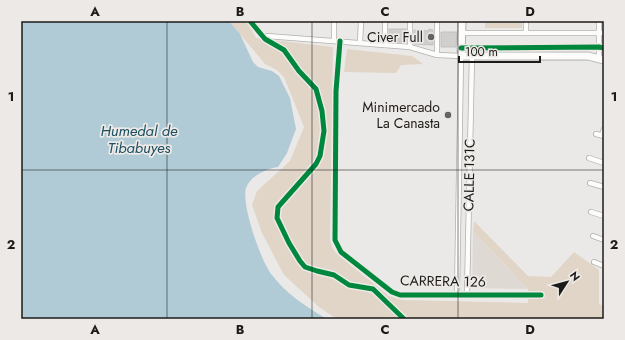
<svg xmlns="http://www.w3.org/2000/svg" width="625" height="340" viewBox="0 0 625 340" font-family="Jost,sans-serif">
  <rect width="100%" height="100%" fill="#ebe9e7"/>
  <path fill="#dfd9d3" d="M473,231L528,289L472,288Z"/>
  <g fill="#e0d5c7">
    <path d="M229,21H250V27L256,38L333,47L330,240L333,249L338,255L389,296L402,300L528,303V289L473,231L474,221L528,276L551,277L574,252L599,270V304L604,306V319H337L319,307L284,275L262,233L252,205L257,191L290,161L304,127L284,77L277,70L265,64Z"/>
    <rect x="485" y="21" width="37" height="7"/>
    <path d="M347,49L412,56L423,64L401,65L396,73L344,72Z"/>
  </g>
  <path fill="#b0cbd6" d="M21,21H229L240,34L253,62L258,67L272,71L279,76L290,98L296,129L287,153L278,167C266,169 250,176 246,188C241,204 261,262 272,275C285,293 308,308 327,319H21Z"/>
  <g fill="#d0cfce" stroke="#c2c1bf">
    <rect x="389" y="29" width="17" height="13"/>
    <path d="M429,29L433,30V45L414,44V30L429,31Z"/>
    <path d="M441,32H457L456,47H441Z"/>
  </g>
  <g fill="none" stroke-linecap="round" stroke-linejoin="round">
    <defs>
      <g id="street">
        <path d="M385,21V45"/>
        <path d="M526,21V33"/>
        <path d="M462,33H604"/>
        <path d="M267,36L410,47L437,55L461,56L457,294"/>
        <path d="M334,41V21"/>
        <path d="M340,41L336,91L335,240L341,252L392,292L400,295H541"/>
        <path d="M360,43L361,21"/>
        <path d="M410,47V21"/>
        <path d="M437,55V21"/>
        <path d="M599,58V21"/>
        <path d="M596,134L604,136"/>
        <path d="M602,135L604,129"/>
        <path d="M589,158L604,163"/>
        <path d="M590,183L604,187"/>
        <path d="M591,212L604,216"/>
        <path d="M593,236L604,240"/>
        <path d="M594,262L604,266"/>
        <path d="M467,294L472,56"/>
      </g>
      <path id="secondary" d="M462,21L461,56H588L604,60"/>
    </defs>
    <use href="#street" stroke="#b1b0af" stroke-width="6"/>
    <use href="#secondary" stroke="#b1b0af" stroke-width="9"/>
    <use href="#street" stroke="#fcfcfb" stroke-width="4.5"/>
    <use href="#secondary" stroke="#fcfcfb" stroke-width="7"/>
    <defs>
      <g id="cycleway">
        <path d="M250,21L265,39L284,50L299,71L316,89L322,111L324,131L320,156L316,164L278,207L277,218L289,243L300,261L305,267L317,271L334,275L349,285L373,289L404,319"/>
        <path d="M340,41L336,91L335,240L341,252L392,292L400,295H541"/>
        <path d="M461,48L599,47L604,48"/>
      </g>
    </defs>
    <use href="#cycleway" stroke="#ece9e6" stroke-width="8"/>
    <use href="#cycleway" stroke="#00873e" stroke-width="5"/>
  </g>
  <path fill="none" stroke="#1c1b1a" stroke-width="1" stroke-opacity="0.55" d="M167,21V319M312,21V319M458,21V319M21,170H604"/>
  <g fill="#646362" stroke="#ece9e6" stroke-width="1.5">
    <circle cx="431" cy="37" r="4"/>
    <circle cx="448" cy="115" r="4"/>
  </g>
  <g text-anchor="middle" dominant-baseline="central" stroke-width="3.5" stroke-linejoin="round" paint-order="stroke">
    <g font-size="14" fill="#1c1b1a" stroke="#ece9e6" text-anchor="end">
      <text x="423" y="37">Civer Full</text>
      <text x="440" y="107">Minimercado<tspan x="440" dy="16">La Canasta</tspan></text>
    </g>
    <g font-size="14" fill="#1c1b1a" stroke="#ece9e6">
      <text transform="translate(469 175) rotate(-89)">CALLE 131C</text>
      <text transform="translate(443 281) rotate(1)">CARRERA 126</text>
    </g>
    <g font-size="15" font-style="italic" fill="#1b4e61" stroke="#ece9e6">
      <text x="139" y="131">Humedal de<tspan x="139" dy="17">Tibabuyes</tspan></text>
    </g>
  </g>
  <rect width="625" height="340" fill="none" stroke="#ece9e6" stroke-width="44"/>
  <g transform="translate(567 282) rotate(54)" stroke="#ece9e6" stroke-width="3" paint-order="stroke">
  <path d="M0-3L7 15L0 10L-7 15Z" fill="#1c1b1a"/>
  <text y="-6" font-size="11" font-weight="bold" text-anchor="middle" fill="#1c1b1a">N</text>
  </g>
  <path d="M459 56v6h81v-6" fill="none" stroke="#1c1b1a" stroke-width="2"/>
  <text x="465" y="56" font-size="12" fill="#1c1b1a" stroke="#ece9e6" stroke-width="3" paint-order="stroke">100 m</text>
  <rect x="22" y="22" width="581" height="296" fill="none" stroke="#1c1b1a" stroke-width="1.5"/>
  <g font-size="13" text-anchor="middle" font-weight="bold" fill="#1c1b1a">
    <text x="95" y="16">A</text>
    <text x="240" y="16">B</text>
    <text x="385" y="16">C</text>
    <text x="530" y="16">D</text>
    <text x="11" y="101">1</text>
    <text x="614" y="101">1</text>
    <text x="11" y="249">2</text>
    <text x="614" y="249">2</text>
    <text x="95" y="334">A</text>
    <text x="240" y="334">B</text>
    <text x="385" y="334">C</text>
    <text x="530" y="334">D</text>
  </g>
</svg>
